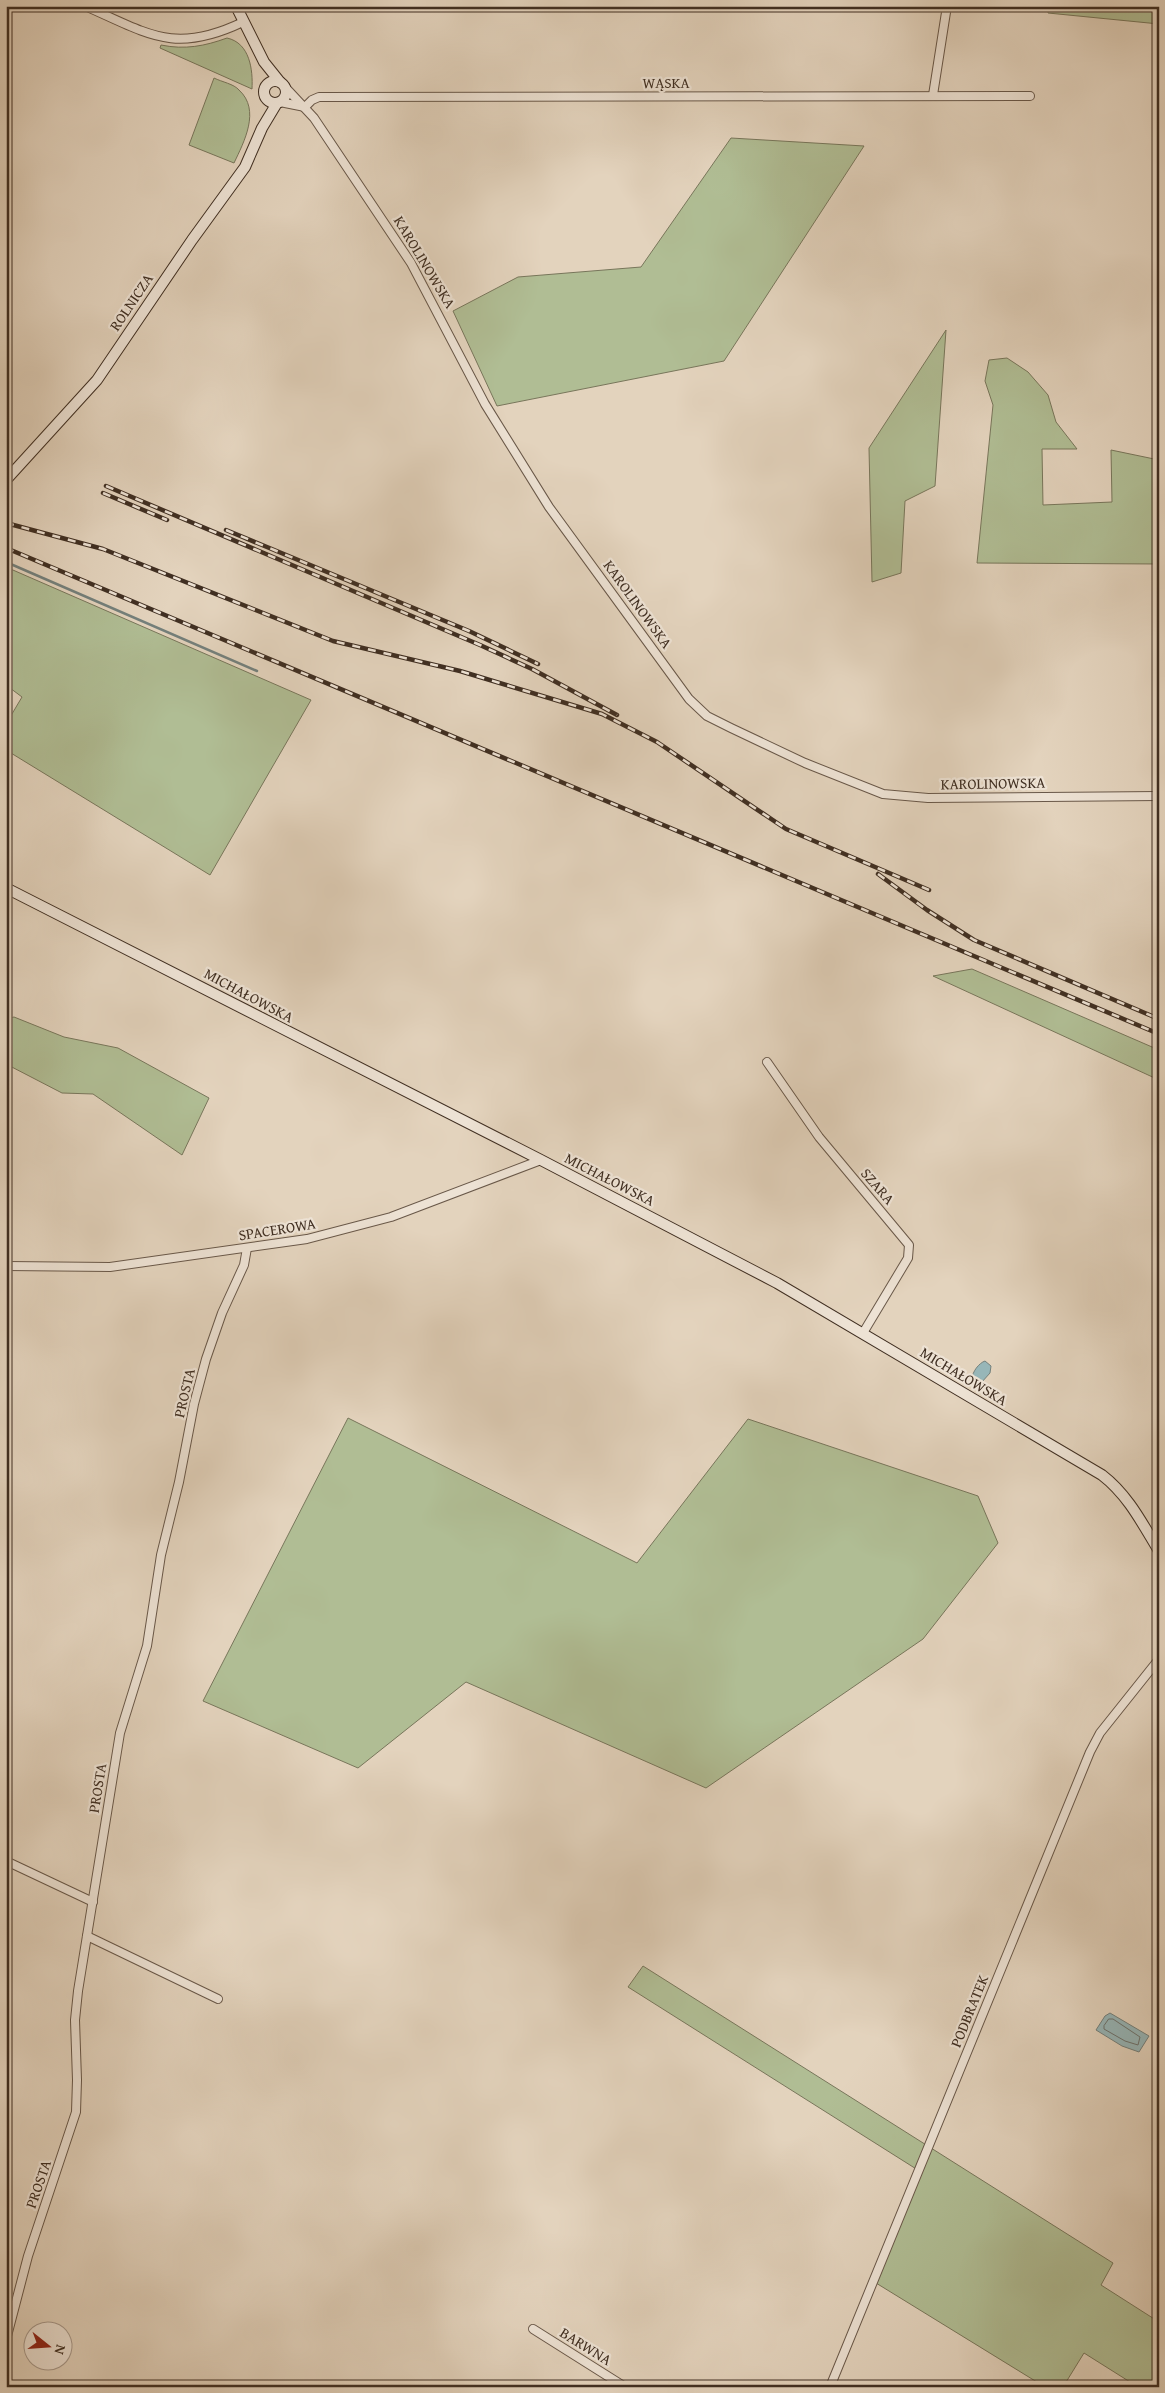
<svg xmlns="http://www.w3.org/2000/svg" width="1165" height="2393" viewBox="0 0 1165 2393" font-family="'Gentium Book Plus',serif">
  <rect width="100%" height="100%" fill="#e3d3bd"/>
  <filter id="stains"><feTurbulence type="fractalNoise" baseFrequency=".004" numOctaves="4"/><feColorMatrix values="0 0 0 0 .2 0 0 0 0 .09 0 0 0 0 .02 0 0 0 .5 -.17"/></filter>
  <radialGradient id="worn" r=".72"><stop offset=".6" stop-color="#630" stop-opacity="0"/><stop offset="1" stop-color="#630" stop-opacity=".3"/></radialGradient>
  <g fill="#b0bd94" stroke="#78765b">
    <path d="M1048,6H1159V24L1048,13Z"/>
    <path d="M227,38C250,43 253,70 252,89L160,48L161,45C185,50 205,46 227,38Z"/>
    <path d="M214,78C222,82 234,84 239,90C261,110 244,142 234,163L189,145Z"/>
    <path d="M731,138L864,146L724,361L497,406L453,311L518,277L641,267Z"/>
    <path d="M946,330L935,486L905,501L901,573L872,582L869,448Z"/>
    <path d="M1007,358L1028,372L1048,395L1056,422L1077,449H1042L1043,505L1112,502L1111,450L1159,460V564L977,563L993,405L985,381L989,360Z"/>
    <path d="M6,567L311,700L210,875L6,750V724L22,697L6,685Z"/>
    <path d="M972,969L1159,1050V1080L933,976Z"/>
    <path d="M14,1017L64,1037L118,1048L209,1098L182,1155L93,1094L62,1093L6,1064V1019Z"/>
    <path d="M348,1418L637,1563L748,1419L978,1496L998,1543L923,1639L706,1788L466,1682L358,1768L203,1701Z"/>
    <path d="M643,1966L1113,2263L1101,2285L1159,2322V2387H1138L1084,2353L1063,2387H1045L876,2283L921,2172L628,1987Z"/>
  </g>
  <g fill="#97b6b8" stroke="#74807c">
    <path d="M985,1361L991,1366L990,1373L981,1383L972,1379C972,1372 979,1363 985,1361Z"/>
    <path d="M1110,2013L1149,2036L1139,2052L1122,2046L1096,2030L1105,2016Z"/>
  </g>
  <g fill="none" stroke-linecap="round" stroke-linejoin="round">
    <path stroke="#6c726d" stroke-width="1" d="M1109,2019H1113L1140,2037L1138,2045L1125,2041L1104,2029V2026Z"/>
    <path stroke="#74807c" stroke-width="2.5" d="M6,562L257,671"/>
    <defs>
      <g id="street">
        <path d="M85,6C149,34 174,55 243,22"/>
        <path d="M285,87L314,118L411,263L485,404L549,507L689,699L707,716L731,728L805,763L883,794L928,798L1159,796"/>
        <path d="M933,95L947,6"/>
        <path d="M280,102L305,107"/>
        <path d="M305,107L312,100L319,97L1030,96"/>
        <path d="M767,1062L819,1137L909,1245L908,1258L863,1333"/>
        <path d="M6,1266L110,1267L307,1239L391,1217L541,1160"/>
        <path d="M6,1861L93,1902"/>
        <path d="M87,1936L218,1999"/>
        <path d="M533,2329L625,2387"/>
        <path d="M6,2340L28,2256L76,2112L77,2080L75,2020L78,1991L120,1733L147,1646L161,1555L179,1482L194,1404L206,1359L222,1313L244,1265L247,1248"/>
        <path d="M830,2387L1090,1752L1100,1733L1159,1659"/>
      </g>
      <g id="secondary">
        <path d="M236,6L264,62L280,82"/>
        <circle cx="275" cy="92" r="11"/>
        <path d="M6,480L97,380L192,240L245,167L262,128L277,103"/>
        <path d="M6,888L541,1160L777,1283L1102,1475C1128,1495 1142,1523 1159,1551"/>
      </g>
    </defs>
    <use href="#street" stroke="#695849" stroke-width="10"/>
    <use href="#secondary" stroke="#402f22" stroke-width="12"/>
    <use href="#street" stroke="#ede2d4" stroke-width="8"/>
    <use href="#secondary" stroke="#ede2d4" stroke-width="10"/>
    <defs>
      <g id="rail">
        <path d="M106,486L480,645L532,669L617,715"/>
        <path d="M103,493L167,520"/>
        <path d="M6,523L103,549L333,641L460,671L602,714L657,742L786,829L929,890"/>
        <path d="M226,530L469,631L538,664"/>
        <path d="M6,548L1159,1034"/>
        <path d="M878,874L927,910L974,940L1159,1019"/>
      </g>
    </defs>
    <use href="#rail" stroke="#402f22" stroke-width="4.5"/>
    <use href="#rail" stroke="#ede2d4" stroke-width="2.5" stroke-dasharray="8" stroke-linecap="butt"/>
  </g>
  <g text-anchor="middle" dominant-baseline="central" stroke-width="4.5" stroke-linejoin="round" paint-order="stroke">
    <g font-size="15" fill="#402f22" stroke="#ede2d4">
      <text x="666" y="82">WĄSKA</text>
      <text transform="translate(425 262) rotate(59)">KAROLINOWSKA</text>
      <text transform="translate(131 302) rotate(-56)">ROLNICZA</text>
      <text transform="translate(638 604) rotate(54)">KAROLINOWSKA</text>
      <text transform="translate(993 783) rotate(-1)">KAROLINOWSKA</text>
      <text transform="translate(249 995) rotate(28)">MICHAŁOWSKA</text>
      <text transform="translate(610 1179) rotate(27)">MICHAŁOWSKA</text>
      <text transform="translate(878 1186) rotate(49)">SZARA</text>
      <text transform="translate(277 1229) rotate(-9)">SPACEROWA</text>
      <text transform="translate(964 1376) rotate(31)">MICHAŁOWSKA</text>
      <text transform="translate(184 1393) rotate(-77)">PROSTA</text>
      <text transform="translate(97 1788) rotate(-81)">PROSTA</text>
      <text transform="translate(969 2011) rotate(-68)">PODBRATEK</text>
      <text transform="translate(38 2184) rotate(-71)">PROSTA</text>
      <text transform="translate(586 2346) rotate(32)">BARWNA</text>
    </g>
  </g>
  <rect width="1165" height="2393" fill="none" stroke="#e3d3bd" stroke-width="25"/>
  <rect x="8" y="8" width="1150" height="2378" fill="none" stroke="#402f22" stroke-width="2.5"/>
  <rect x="12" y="12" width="1140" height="2368" fill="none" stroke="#402f22"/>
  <g transform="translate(48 2346) rotate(107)"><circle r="24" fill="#ede2d4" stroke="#a89a8d"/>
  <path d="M0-4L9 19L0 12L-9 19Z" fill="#8f2418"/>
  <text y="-8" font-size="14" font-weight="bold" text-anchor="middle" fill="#402f22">N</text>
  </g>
  <rect width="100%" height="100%" filter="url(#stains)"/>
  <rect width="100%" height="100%" fill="url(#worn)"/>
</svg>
